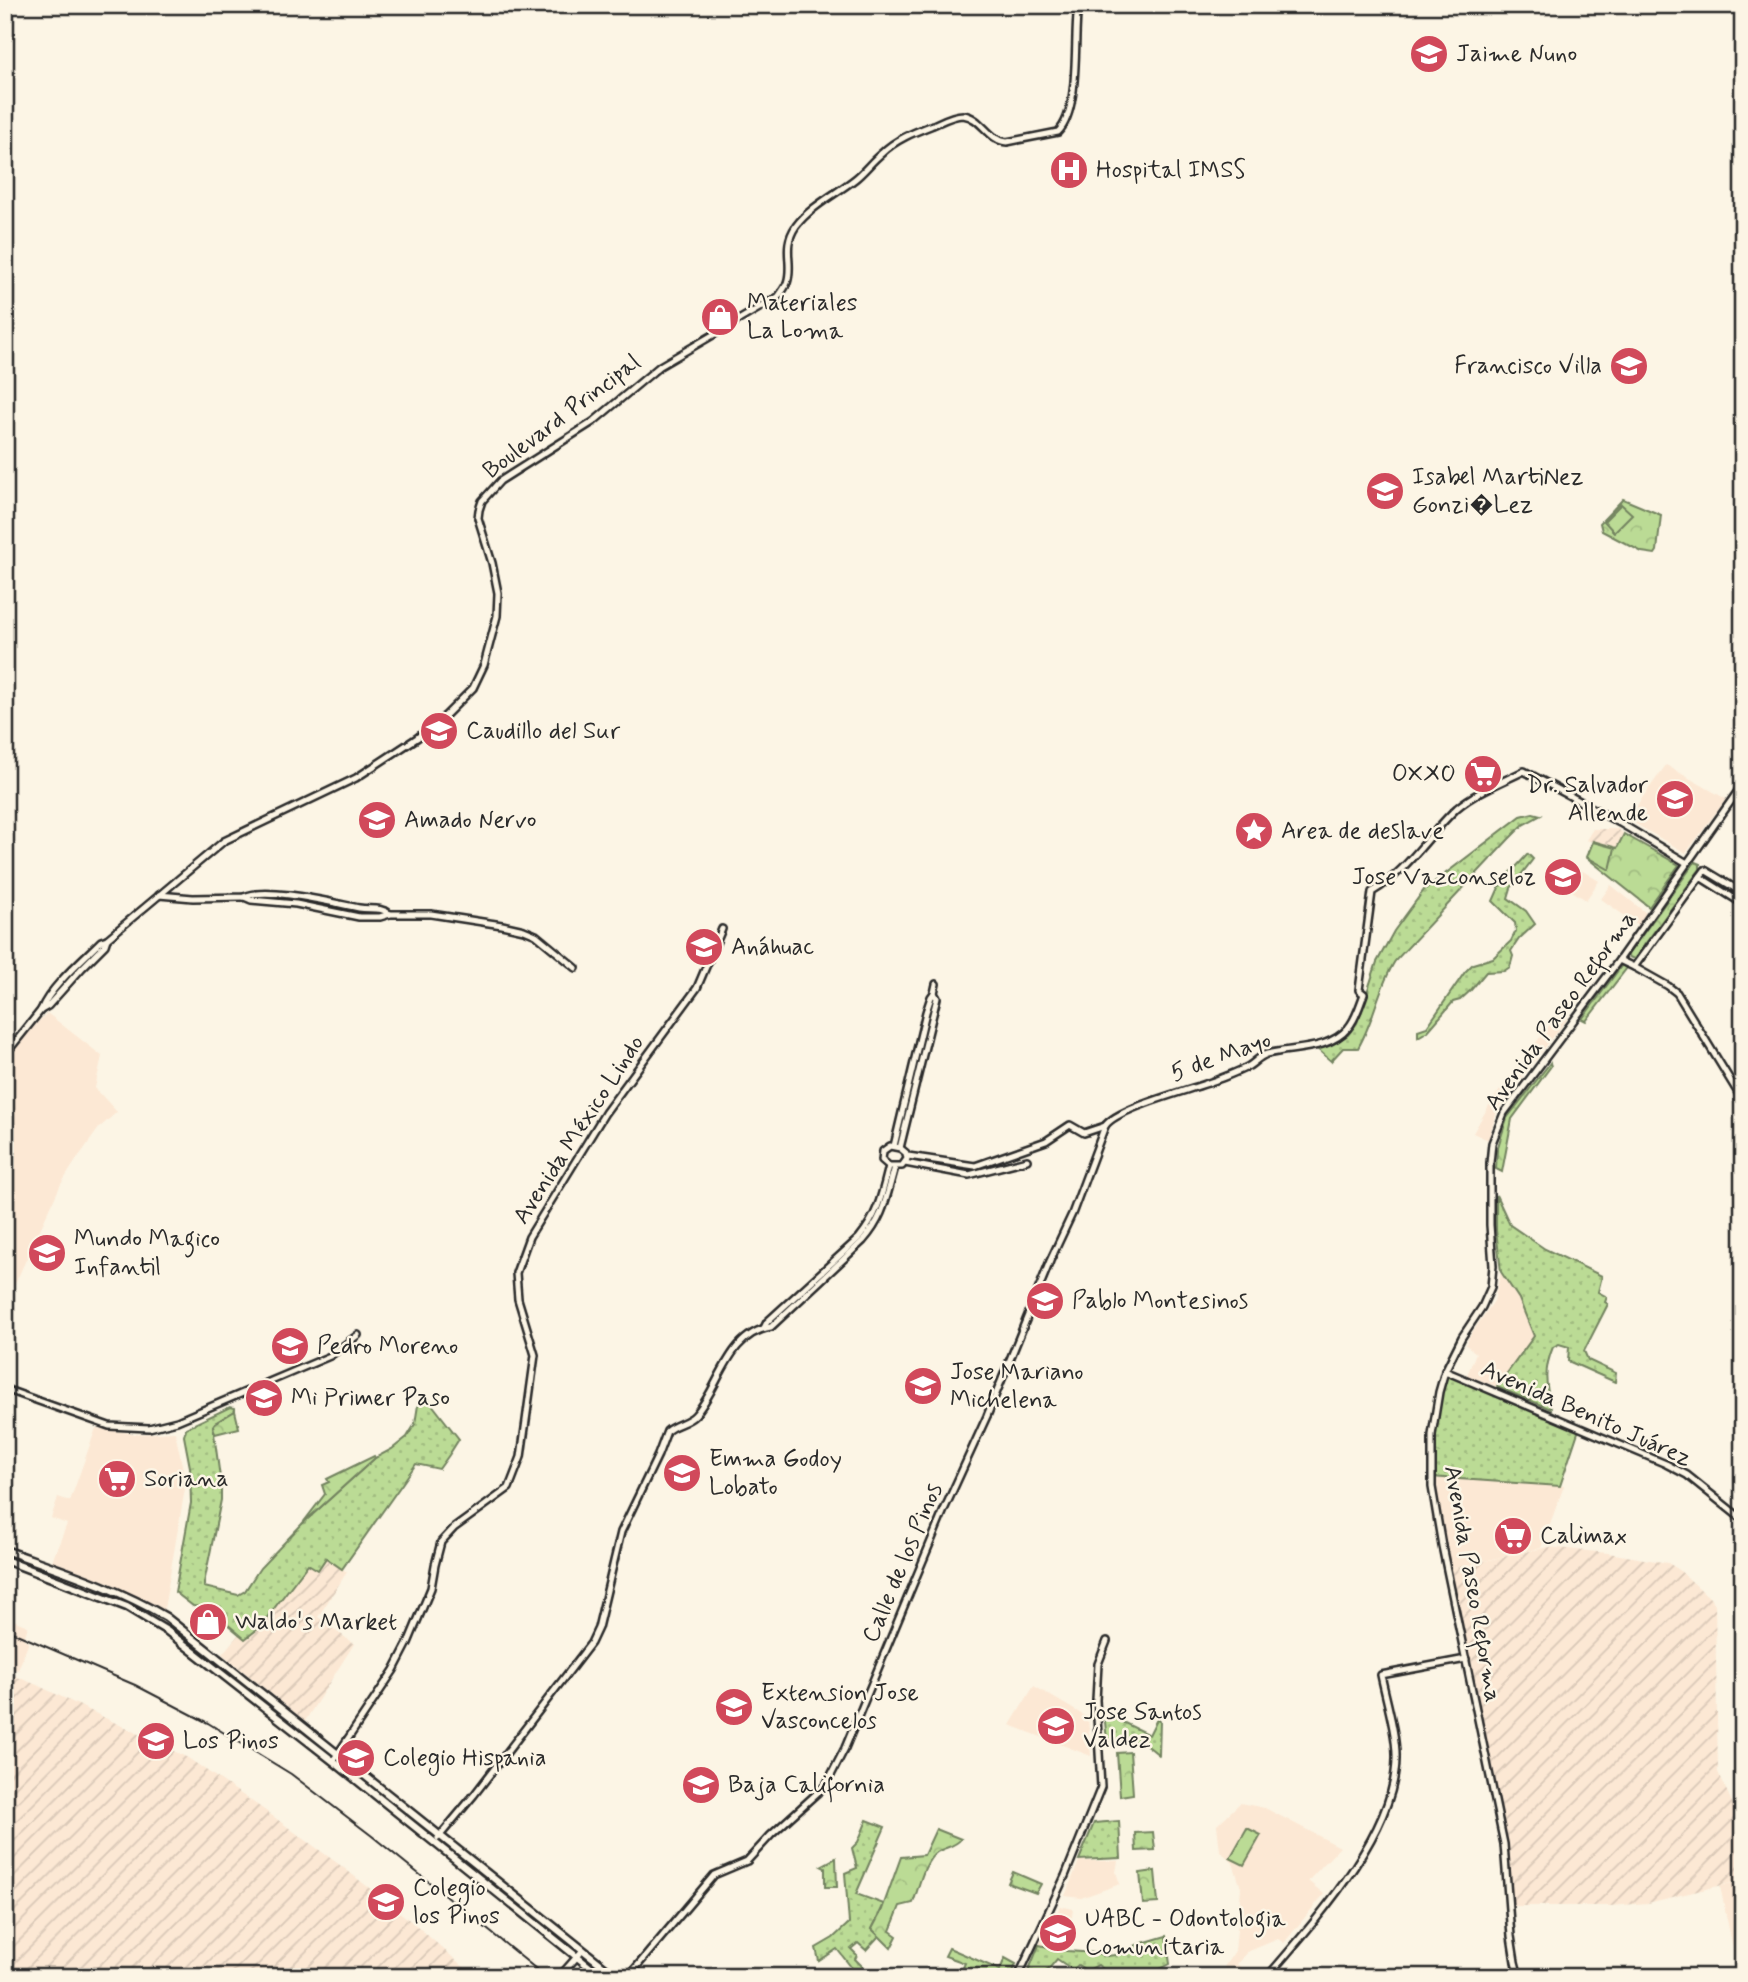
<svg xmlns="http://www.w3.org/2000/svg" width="1748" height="1982" viewBox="0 0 1748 1982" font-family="Mynerve,sans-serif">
  <defs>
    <pattern id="industrial-furrows" width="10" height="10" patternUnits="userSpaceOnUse" patternTransform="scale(1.75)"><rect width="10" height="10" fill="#fce8d4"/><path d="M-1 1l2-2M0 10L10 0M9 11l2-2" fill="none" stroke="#d8c7b6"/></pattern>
    <pattern id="grass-dots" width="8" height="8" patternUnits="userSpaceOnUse" patternTransform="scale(1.75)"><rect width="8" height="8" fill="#bbdb95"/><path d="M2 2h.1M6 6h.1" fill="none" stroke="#a1bc81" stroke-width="1.8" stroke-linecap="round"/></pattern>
    <pattern id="park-crowns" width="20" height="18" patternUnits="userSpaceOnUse" patternTransform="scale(1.75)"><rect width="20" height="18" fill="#bbdb95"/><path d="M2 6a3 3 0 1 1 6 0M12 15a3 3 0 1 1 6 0" fill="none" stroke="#a1bc81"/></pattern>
  </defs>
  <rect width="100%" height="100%" fill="#fcf5e5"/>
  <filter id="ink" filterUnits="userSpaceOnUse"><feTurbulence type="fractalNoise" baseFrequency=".0143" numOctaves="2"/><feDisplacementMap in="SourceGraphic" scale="14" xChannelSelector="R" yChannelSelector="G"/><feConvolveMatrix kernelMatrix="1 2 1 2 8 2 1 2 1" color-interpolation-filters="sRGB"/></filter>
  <g filter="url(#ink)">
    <g fill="#fce8d4">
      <path d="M1666,765L1726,799L1686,853L1627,819Z"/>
      <path d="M1581,870L1599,881L1586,900L1564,886L1573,871L1577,874Z"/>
      <path d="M1611,885L1651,917L1642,928L1601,899Z"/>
      <path d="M1560,1011L1568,1018L1498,1108L1488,1140L1473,1133L1491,1102Z"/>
      <path d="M47,1013L102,1056L95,1088L117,1112L99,1128L77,1159L61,1184L14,1286H5V1061L27,1033Z"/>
      <path d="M1501,1272L1519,1299L1534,1336L1497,1387L1467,1375L1476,1353L1466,1345L1469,1337L1494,1301Z"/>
      <path d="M96,1428L136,1434L175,1432L186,1483L164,1609L162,1611L108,1582L52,1561L67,1524L51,1518L58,1497L70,1501Z"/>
      <path d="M1434,1478L1559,1486H1564L1541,1548L1449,1569Z"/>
      <path d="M5,1617L28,1626L24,1639L29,1642L18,1670L5,1666Z"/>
      <path d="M1034,1686L1088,1718L1091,1756L1010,1725Z"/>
      <path d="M1240,1803L1265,1808L1340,1847L1308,1881L1324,1894L1284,1943L1278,1939L1247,1952L1237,1964L1252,1977H1235L1224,1967L1235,1951L1241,1888L1233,1863L1220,1851L1217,1825Z"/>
      <path d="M1079,1861H1118L1116,1872L1120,1884L1081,1898L1065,1896Z"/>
      <path d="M1743,1880V1961L1736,1963L1720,1886Z"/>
      <path d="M1060,1906L1073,1909L1067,1951L1039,1945L1050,1928Z"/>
    </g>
    <g fill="url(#industrial-furrows)">
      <path d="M1593,829H1618L1624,834L1618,848L1586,840Z"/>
      <path d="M1548,1547L1608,1553L1668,1563L1678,1569L1710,1598L1715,1605L1718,1772L1743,1826V1880L1648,1903L1610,1906H1511L1506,1846L1449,1569Z"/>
      <path d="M326,1557L347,1572L318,1617L354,1644L305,1721L222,1654L239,1634L245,1639L259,1628L308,1564Z"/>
      <path d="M5,1672L37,1685L188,1758L263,1809L344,1868L417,1926L475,1977H5Z"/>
    </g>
    <g fill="url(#grass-dots)" stroke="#738360" stroke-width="2">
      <path d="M1533,813L1541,815L1523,825L1509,839L1395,961C1378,988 1374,1021 1358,1048H1343L1331,1061L1315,1047L1336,1042L1348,1035L1357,1023L1377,962L1394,931L1424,890L1521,816Z"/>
      <path d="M1528,854L1533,859L1511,888L1508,898L1526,911L1535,924L1519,939L1511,951L1513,956L1510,967L1504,971L1486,972L1471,990L1460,1000L1453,1002L1428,1031L1418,1037V1030L1427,1027L1465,972L1473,964L1493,958L1511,941L1516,931L1515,923L1493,901L1501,883Z"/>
      <path d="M1496,1195L1510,1225L1545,1249L1602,1276L1598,1292L1607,1297L1605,1302L1608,1304L1584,1351L1588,1360L1616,1373L1615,1382L1568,1361L1569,1347L1559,1344L1553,1347C1543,1371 1546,1384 1551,1409L1497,1387L1534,1336L1519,1299L1501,1272L1496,1230Z"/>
      <path d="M1445,1371L1580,1426L1560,1486L1431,1477L1432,1435Z"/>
      <path d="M424,1394L459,1439L449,1455L439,1469L416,1464L342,1569L326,1558L318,1570L308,1564L259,1628L245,1639L208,1608L193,1606L175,1592L191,1503L190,1467L184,1436L186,1428L230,1407L235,1408V1411L215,1423L213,1426L221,1485V1500L204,1583V1587L238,1595L245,1591L260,1568L302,1524L375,1458L392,1449L407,1437L415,1424L418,1405Z"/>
      <path d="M1104,1713L1149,1735L1157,1719L1160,1721L1159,1755L1144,1743L1107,1740Z"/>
      <path d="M867,1820L885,1827L856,1894L884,1904L872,1929L879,1936L866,1950L858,1943L851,1949L857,1955L855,1959L873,1977H859L837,1949L819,1961L816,1948L833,1938L849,1923L845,1873L857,1868L852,1848L858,1842Z"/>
      <path d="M1119,1821L1121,1858L1079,1860L1094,1823Z"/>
      <path d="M1166,1936L1170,1964C1153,1974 1132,1977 1113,1977L1098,1965L1087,1971L1078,1965L1073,1970L1057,1959L1042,1977H1026L1039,1945L1067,1951L1096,1953L1107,1956L1115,1955L1139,1944Z"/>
    </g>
    <g fill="url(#park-crowns)" stroke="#738360" stroke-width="2">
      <path d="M1623,499L1661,515L1657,551L1655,554L1642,552L1602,531L1600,523Z"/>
      <path d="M1624,834L1679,865L1649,907L1586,857L1593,841L1617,848Z"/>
      <path d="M1695,862L1700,864V869L1634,959L1627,956Z"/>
      <path d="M1622,965L1626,969L1586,1021L1582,1019Z"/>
      <path d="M1550,1063L1551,1066L1512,1119L1502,1172L1496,1169L1497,1150L1507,1118Z"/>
      <path d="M235,1411L239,1428L215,1434L213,1426L215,1423Z"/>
      <path d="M374,1456L375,1458L302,1524L325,1494L322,1485L329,1482L327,1479Z"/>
      <path d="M1130,1752L1133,1794L1120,1796L1117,1753Z"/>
      <path d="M936,1829L961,1839C955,1847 945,1847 937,1852C923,1862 919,1888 913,1903L900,1906L890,1931L897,1936L891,1948L872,1929L881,1912L901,1857L924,1855Z"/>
      <path d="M1153,1832L1155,1850L1136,1851L1135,1833Z"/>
      <path d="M836,1858L837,1887H825V1868L821,1866Z"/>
      <path d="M1155,1871L1158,1903L1143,1904L1140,1873Z"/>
      <path d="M1013,1872L1041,1884L1036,1893L1008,1883Z"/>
      <path d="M949,1948L1000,1970L1005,1958L1016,1964L1011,1977H1002L996,1974L994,1977H959L965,1963L945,1956Z"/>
    </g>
    <g fill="#bbdb95" stroke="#738360" stroke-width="2">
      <path d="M1621,504L1632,514L1614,532L1604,521Z"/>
      <path d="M1593,842L1615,848L1610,870L1587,857Z"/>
      <path d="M1247,1828L1261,1835L1244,1865L1230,1858Z"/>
    </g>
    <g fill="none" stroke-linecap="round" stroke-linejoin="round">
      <defs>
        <g id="tertiary">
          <path d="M159,895L193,898L244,897C266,886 333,903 359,908C370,910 380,906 390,914"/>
          <path d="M244,897L251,900L296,904L359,917H380L390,914H431L502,925L524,930L536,935L576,968"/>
          <path d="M1634,967L1668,986L1677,993L1743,1101"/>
          <path d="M41,1010L48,1006L82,968L105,945L107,939"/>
          <path d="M5,1055L41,1010C50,987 83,959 101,941L107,939L224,841L356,778L417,738L445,716L473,688L484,665L497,616L498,593L492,563L478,518L479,510L482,501L500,481L593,422L660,366L778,297C781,293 785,288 787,283C794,263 781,248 796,226C811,206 836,194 855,179C864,172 872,161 882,153C896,139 915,132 933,125C942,121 953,115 963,115C982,117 988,141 1007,142L1058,132C1081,109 1073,38 1078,5"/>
          <path d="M890,1146L900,1148L906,1153L907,1159L902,1166H889L882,1160L883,1151Z"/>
          <path d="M894,1146L926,1012L931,997L934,993"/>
          <path d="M900,1148L937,998L934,993L936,984"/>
          <path d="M908,1156L975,1166L1046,1141L1070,1125L1084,1133L1105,1126"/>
          <path d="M905,1163L969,1175L1027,1160"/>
          <path d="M764,1328L767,1322L859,1238C878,1215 882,1194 889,1166"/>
          <path d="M1445,1371L1666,1464L1687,1475L1743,1520"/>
          <path d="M5,1389L109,1426L149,1428L177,1421L330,1356L358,1335"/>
          <path d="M333,1761L394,1670L408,1643L431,1588L435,1565L441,1542L454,1528L509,1488L521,1457L535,1355L518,1299L516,1273L529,1237L605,1113L697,988L722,929"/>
          <path d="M438,1838L474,1795L591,1643L598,1628L621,1532L658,1455L667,1431C675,1424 688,1423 695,1415C721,1386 727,1334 771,1327L863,1241C884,1217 886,1198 895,1167"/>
          <path d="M559,1977L583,1950"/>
          <path d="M628,1977L714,1875L747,1861L771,1835L826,1785L845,1748L944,1510L987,1416L1050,1261L1072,1214L1105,1126C1118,1107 1195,1089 1219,1079C1229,1075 1240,1071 1249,1066C1255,1062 1260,1056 1267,1054C1293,1047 1329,1051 1348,1028C1356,1019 1360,1005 1364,994L1359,990L1372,892C1407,872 1428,835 1457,808C1476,792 1502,782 1524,771L1620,823L1687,863"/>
          <path d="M1018,1977L1065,1876L1101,1787L1096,1700L1098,1664L1107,1641"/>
          <path d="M1267,1977C1314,1922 1395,1834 1396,1759C1397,1736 1386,1699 1381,1675L1466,1659"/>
        </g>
        <g id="secondary">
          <path d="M1700,877L1743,904"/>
          <path d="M1619,960L1634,967L1705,870L1743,893"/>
          <path d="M1519,1977L1515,1962L1511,1936L1504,1844L1442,1546L1432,1487V1435L1439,1392L1445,1371L1462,1337L1482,1307L1491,1287L1493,1266L1490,1225V1163L1492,1143L1504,1113L1619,960L1743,784"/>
        </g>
        <g id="primary">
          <path d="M5,1550C60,1570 115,1587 166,1617L617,1977"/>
          <path d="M5,1560L127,1607L167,1631L333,1761L602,1977"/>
        </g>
      </defs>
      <use href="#tertiary" stroke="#2b2b2b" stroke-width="10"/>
      <use href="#secondary" stroke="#2b2b2b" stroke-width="10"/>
      <use href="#primary" stroke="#2b2b2b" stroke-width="11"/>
      <use href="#tertiary" stroke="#fcf5e5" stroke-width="5"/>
      <use href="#secondary" stroke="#fcf5e5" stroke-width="5"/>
      <use href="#primary" stroke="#fcf5e5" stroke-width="6"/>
      <path stroke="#2b2b2b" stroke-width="2" d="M5,1629L135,1685L208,1723L291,1774L372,1836L546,1977"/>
    </g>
  </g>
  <defs>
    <symbol id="school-disc" viewBox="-11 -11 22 22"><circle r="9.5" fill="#d1495b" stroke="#fcf5e5"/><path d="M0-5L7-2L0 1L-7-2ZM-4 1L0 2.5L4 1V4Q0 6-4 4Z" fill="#fff"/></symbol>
    <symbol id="hospital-disc" viewBox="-11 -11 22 22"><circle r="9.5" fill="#d1495b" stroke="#fcf5e5"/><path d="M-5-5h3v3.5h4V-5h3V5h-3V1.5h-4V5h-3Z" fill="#fff"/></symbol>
    <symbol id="shop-disc" viewBox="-11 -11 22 22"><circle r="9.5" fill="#d1495b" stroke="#fcf5e5"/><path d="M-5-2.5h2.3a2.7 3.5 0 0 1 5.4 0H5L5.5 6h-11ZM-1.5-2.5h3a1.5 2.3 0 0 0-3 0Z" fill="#fff"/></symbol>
    <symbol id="supermarket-disc" viewBox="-11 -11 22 22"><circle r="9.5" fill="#d1495b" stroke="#fcf5e5"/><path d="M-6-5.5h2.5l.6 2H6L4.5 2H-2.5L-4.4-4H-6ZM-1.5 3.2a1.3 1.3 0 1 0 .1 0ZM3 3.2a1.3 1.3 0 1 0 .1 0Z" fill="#fff"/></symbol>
    <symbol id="sight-disc" viewBox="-11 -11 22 22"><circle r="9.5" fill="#d1495b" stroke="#fcf5e5"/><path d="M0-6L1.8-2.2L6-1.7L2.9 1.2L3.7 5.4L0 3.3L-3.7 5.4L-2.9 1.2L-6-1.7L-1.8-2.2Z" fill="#fff"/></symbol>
    <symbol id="university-disc" viewBox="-11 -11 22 22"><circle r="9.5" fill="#d1495b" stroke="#fcf5e5"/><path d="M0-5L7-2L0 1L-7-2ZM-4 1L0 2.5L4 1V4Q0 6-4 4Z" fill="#fff"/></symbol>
  </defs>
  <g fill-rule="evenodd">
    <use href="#school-disc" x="1407" y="32" width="44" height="44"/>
    <use href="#hospital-disc" x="1047" y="148" width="44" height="44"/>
    <use href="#shop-disc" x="698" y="295" width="44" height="44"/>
    <use href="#school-disc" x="1607" y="344" width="44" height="44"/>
    <use href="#school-disc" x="1363" y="469" width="44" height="44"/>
    <use href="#school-disc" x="417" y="709" width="44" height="44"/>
    <use href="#supermarket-disc" x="1461" y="752" width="44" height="44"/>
    <use href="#school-disc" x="1653" y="777" width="44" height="44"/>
    <use href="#school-disc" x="355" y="798" width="44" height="44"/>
    <use href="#sight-disc" x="1232" y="809" width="44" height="44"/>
    <use href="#university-disc" x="1541" y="855" width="44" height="44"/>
    <use href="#school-disc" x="682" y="925" width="44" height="44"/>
    <use href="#school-disc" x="25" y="1231" width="44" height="44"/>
    <use href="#school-disc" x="1023" y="1279" width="44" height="44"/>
    <use href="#school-disc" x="268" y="1324" width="44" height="44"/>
    <use href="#school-disc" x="901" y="1364" width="44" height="44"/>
    <use href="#school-disc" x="242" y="1376" width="44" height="44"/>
    <use href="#school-disc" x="660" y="1451" width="44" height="44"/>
    <use href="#supermarket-disc" x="95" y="1457" width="44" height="44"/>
    <use href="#supermarket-disc" x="1491" y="1514" width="44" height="44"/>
    <use href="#shop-disc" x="186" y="1600" width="44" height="44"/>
    <use href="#university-disc" x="712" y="1685" width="44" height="44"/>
    <use href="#school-disc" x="1034" y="1704" width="44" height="44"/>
    <use href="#school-disc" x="134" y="1719" width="44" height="44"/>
    <use href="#school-disc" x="334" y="1736" width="44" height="44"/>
    <use href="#school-disc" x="679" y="1763" width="44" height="44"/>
    <use href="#school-disc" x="364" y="1880" width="44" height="44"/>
    <use href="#university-disc" x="1036" y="1911" width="44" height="44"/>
  </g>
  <g text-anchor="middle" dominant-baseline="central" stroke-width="5" stroke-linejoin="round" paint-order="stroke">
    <g font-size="24" fill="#2b2b2b" stroke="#fcf5e5" text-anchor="start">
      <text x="1456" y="54">Jaime Nuno</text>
      <text x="1096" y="170">Hospital IMSS</text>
      <text x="747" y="303">Materiales<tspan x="747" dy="28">La Loma</tspan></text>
      <text x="1602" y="366" text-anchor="end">Francisco Villa</text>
      <text x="1412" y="477">Isabel MartiNez<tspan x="1412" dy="28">Gonzi�Lez</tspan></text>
      <text x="466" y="731">Caudillo del Sur</text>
      <text x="1456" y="774" text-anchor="end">OXXO</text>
      <text x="1648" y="785" text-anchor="end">Dr. Salvador<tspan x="1648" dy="28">Allende</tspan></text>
      <text x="404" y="820">Amado Nervo</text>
      <text x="1281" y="831">Area de deslave</text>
      <text x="1536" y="877" text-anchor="end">Jose Vazconseloz</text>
      <text x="731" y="947">Anáhuac</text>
      <text x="74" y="1239">Mundo Magico<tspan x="74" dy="28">Infantil</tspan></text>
      <text x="1072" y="1301">Pablo Montesinos</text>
      <text x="317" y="1346">Pedro Moreno</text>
      <text x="950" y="1372">Jose Mariano<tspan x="950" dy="28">Michelena</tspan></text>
      <text x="291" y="1398">Mi Primer Paso</text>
      <text x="709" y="1459">Emma Godoy<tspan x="709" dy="28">Lobato</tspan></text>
      <text x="144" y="1479">Soriana</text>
      <text x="1540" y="1536">Calimax</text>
      <text x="235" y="1622">Waldo's Market</text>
      <text x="761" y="1693">Extension Jose<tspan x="761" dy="28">Vasconcelos</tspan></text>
      <text x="1083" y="1712">Jose Santos<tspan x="1083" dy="28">Valdez</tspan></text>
      <text x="183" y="1741">Los Pinos</text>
      <text x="383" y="1758">Colegio Hispania</text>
      <text x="728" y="1785">Baja California</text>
      <text x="413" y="1888">Colegio<tspan x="413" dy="28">los Pinos</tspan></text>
      <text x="1085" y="1919">UABC - Odontologia<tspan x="1085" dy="28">Comunitaria</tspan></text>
    </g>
    <g font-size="24" fill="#2b2b2b" stroke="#fcf5e5">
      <text transform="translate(562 417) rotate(-37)">Boulevard Principal</text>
      <text transform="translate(1561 1011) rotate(-54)">Avenida Paseo Reforma</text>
      <text transform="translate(1221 1057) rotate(-20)">5 de Mayo</text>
      <text transform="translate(579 1130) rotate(-57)">Avenida México Lindo</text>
      <text transform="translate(1586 1414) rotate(24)">Avenida Benito Juárez</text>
      <text transform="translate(903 1563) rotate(-67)">Calle de los Pinos</text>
      <text transform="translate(1472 1584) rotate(80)">Avenida Paseo Reforma</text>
    </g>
  </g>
  <rect width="1748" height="1982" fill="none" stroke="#fcf5e5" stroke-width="28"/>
  <rect x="14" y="14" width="1720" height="1954" fill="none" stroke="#2b2b2b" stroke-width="2.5" filter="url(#ink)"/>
</svg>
